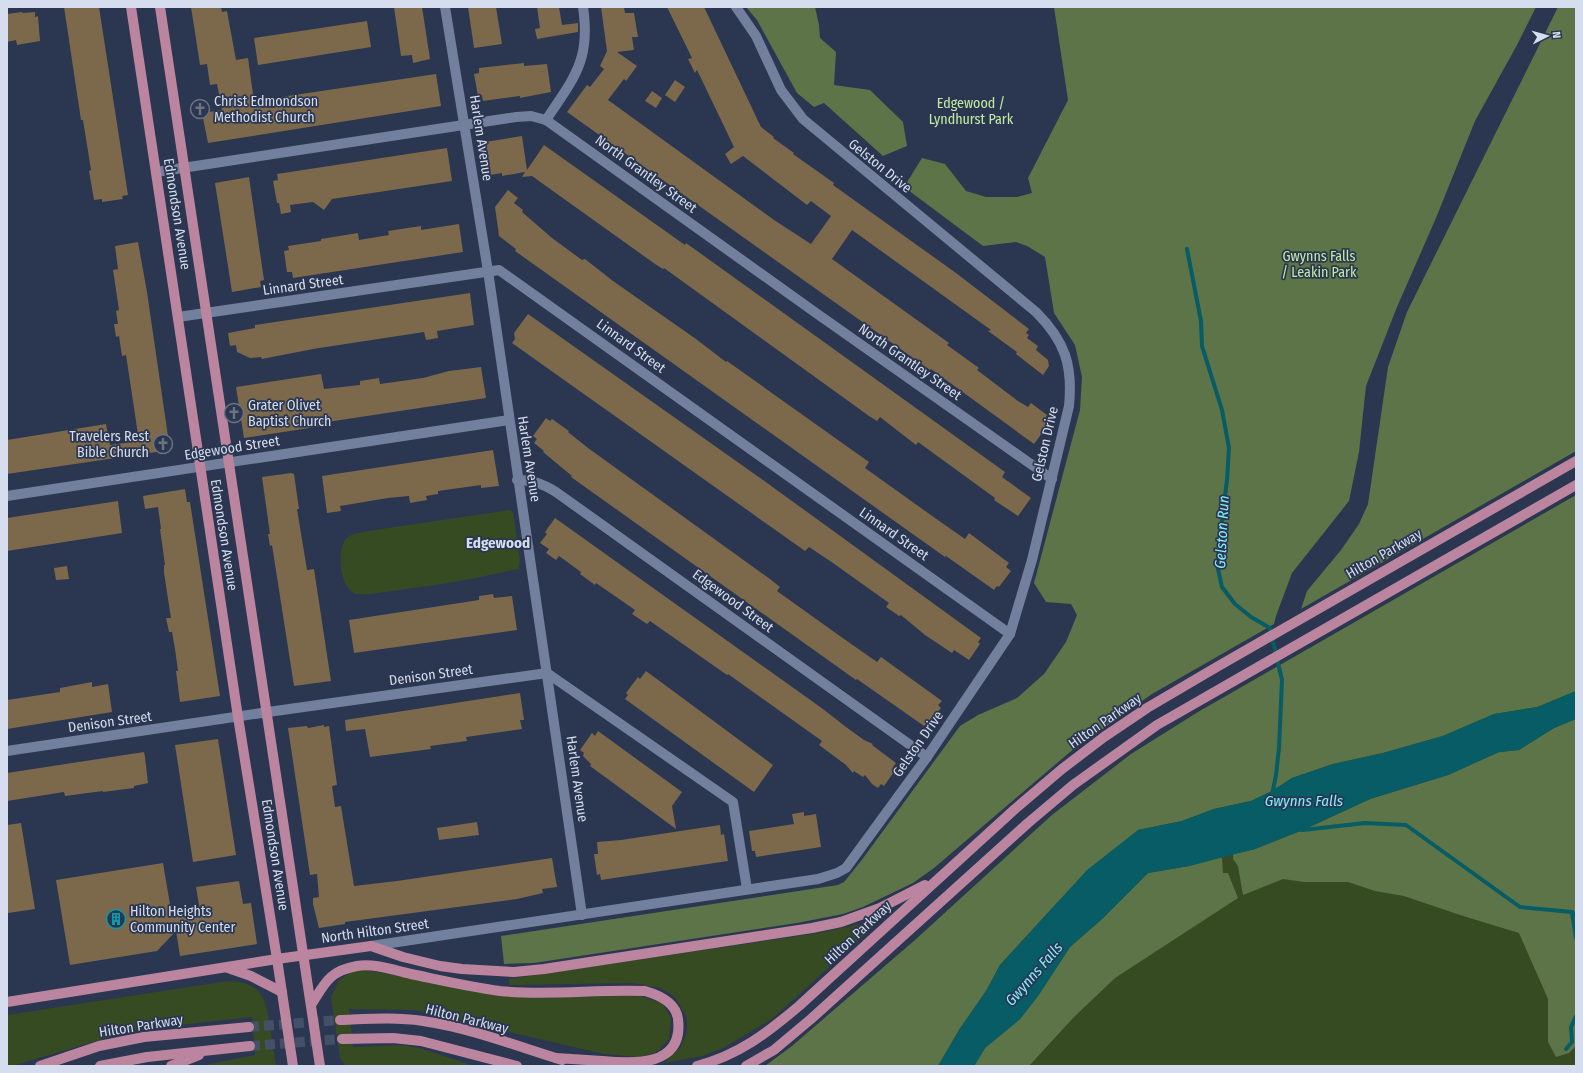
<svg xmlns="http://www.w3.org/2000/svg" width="1583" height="1073" viewBox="0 0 1583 1073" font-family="'Fira Sans Condensed',sans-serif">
  <rect width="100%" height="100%" fill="#2b3650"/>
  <g fill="#374b23">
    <path d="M1576,495V1066H765L792,1046L915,940L1052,815L1131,754L1198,712Z"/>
    <path d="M510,510L513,513L520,560L519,569C501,572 483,577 465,580C443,584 421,587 399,590C389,591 365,596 356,594C340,589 336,551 346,539C351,533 361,533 368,531Z"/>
    <path d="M874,921L876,923L872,928L772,1019L723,1048L702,1056L664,1063L681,1047L687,1032V1018L675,997L661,988L633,983L510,985L508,979L819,933Z"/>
    <path d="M367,970L488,994L544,998L637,995L662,1003L671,1018L669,1039L655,1053L639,1057L604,1054L415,1010L349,1009L353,1047L402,1045L419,1048L475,1066H346L340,1058L331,997L339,980L353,971Z"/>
    <path d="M228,981C261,982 266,997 270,1026C272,1039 274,1053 276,1066H200L255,1055L252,1017L134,1030L12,1066H7V1015Z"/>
  </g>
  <g fill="#5c7447">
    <path d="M746,7H815L819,25L820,38L836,52L834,85L870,90L903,122L907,146L883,156L824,103L814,107L797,93L757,20Z"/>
    <path d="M1054,7H1536L1517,45L1475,121L1436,218L1397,307L1366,386L1359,452L1349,501L1292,573L1276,616L1274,624L1152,694L1070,752L934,868L913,883L863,907L843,914L797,923L534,963L504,964L501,936L838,885L844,882L861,861L960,726L978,715L1017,698L1044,674L1066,642L1077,615L1071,604L1046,602L1034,583L1080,410L1082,377L1075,345L1054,313L1045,257L1027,246L1016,242L983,246L904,187L922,158L945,164L966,191L986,197H1017L1032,193L1028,178L1068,100Z"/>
    <path d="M1558,7H1576V451L1301,609L1307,591L1341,550L1359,524L1368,504L1388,367L1407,312Z"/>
    <path d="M1576,495V691L1537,707L1494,714L1443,736L1383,753L1333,764L1292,778L1272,791L1251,801L1214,809L1182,821L1138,830L1057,903L1000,965L986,991L959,1030L938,1066H765L792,1046L915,940L1052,815L1131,754L1198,712Z"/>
    <path d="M1576,719V1046L1569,1053L1556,1057L1548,1042V999L1519,933L1460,915L1404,896L1375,891L1348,882H1304L1283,879L1243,895L1238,866L1233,859V854L1255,849L1303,830L1370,799L1448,775L1499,752L1519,750L1554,728Z"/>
    <path d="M1222,857L1223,873H1228L1238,898L1115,978L1073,1018L1029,1066H974L985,1048L1020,1019L1038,996L1070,947L1102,919L1148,873L1189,866Z"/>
  </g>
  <path fill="#075c65" d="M1576,691V719L1554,728L1519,750L1499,752L1448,775L1370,799L1303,830L1255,849L1189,866L1148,873L1102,919L1070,947L1038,996L1020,1019L985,1048L974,1066H938L959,1030L986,991L1000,965L1087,870L1138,830L1182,821L1214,809L1251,801L1272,791L1292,778L1333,764L1383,753L1443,736L1494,714L1538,707Z"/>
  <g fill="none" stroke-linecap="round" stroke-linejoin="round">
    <g stroke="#075c65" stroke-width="4">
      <path d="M1187,249L1201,321L1202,346L1222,410L1229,448L1227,480L1219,545L1218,569L1222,587L1235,604L1251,617L1270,628L1282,680L1279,748L1276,775L1272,795"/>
      <path d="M1298,829L1303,830L1365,823L1406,825L1520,907L1572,912L1576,916"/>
      <path d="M1572,913L1576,938"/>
      <path d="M1566,1049L1572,1042L1571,1027L1576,1016"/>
    </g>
  </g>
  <g fill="#7c684b">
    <path d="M64,7H99L128,195L122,196L123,199L102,202V199L94,200L89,171L91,170L83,120H81Z"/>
    <path d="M191,7H221L222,12L227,11L236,60L248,58L254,101L436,74L441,106L208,143L202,113L222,110L217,84L210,85L207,64L200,65Z"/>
    <path d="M394,7H422L430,59L413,63L412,55L401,56Z"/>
    <path d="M468,7H496L502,44L474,48Z"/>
    <path d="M537,7H559L562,25L578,23V32L537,39L535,29L540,28Z"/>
    <path d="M601,7H624L625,13H634L638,37H632L634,50L617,52L637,66L626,81L624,79L608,100L774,220L811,244L831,216L811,201L807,205L743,156L731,164L725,154L734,147L697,70L695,73L688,59L692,58L667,7H704L761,127L774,137L773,138L794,153L793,154L834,183L833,185L956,273L1029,329L1026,333L1029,335L1027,338L1038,346L1036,350L1048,360L1049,366L1043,375L1016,354L1017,352L988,331L991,330L852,230L832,259L949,343L947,345L979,368L977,370L1018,401L1028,407L1031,403L1047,415L1046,417L1051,421L1034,444L931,369L930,370L567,112L587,85L590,87L604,69L600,66L607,51Z"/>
    <path d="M22,12L23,13L35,12V17L38,16L40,41L17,45L16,40L7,42V14Z"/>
    <path d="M367,21L371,47L258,65L254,38Z"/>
    <path d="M524,63V66L547,64L551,92L520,98V96L483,101L482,95L478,96L474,74L479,73V68Z"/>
    <path d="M675,80L685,87L675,102L665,95Z"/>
    <path d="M652,91L662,98L656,108L645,101Z"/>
    <path d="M522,136L527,170L544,145L685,245L686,243L1005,472L1002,477L1031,498L1018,516L994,500L995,498L918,442L916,445L880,417L877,421L869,416L664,268L663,269L655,264L532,176L522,177L525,172L502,176V173L490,175L485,142Z"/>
    <path d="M447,148L452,181L332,199L324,210L313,202L290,205L291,212L281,214L279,203H277L273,181L278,180L277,174Z"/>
    <path d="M249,177L264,280L260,281L261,287L232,292L215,183Z"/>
    <path d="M508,190L518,198L514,203L523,210L522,212L552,238L582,260L585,259L613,281L696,339L726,362L727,361L869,462L865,468L935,518L965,539L969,533L1009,563L1006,567L1011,571L999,587L997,586L994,590L946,556L945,557L515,251L516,249L499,236L495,207Z"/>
    <path d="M459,224L463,252L293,278L292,272H287L284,251L289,250L288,246L321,241V239L358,233L359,240L389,235L388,231L401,229L421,226V230Z"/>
    <path d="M138,242L147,292L170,450L7,474V440L106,424L110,445L139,441L126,355L122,356L119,336L116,337L114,324H118L116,311L119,310L113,270L118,269L115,246Z"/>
    <path d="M470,293L474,325L437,331L438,338L426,340L424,332L313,349L262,359L261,357L250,358L237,352L236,345L230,346L228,333L255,328V325Z"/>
    <path d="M528,314L763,480L981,638L978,642L980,644L969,660L954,650L952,653L925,635L901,615L899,616L886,607L889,603L833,563L809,547L805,551L512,343L515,339L514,333Z"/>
    <path d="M481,367L486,398L347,419L328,422L329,425L244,438L236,387L321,374L324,389L360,385V381L379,378L380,384L423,378L449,371Z"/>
    <path d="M546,418L550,421L552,419L569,431L568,432L588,448L770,579L780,587L777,591L837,634L877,662L881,657L942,701L938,705L941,708L929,724L927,723L924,726L857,679L856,680L571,477L572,476L543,452L544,451L534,443L537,439L533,436Z"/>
    <path d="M493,450L499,486L481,488V485L438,491V494L426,496L427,500L410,503L409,496L388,498L340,506L341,511L327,513L322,476Z"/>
    <path d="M291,473L294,474L299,509H297L307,570L314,569L331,681L294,686L272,545L270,546L268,534H270L262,477Z"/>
    <path d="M185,489L187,502H190L220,696L180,702L176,671H178L175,649L172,632H169L166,618H171L164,573V565H165L160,529H161L158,507L145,509L143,496Z"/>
    <path d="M118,501L122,533L7,551V518Z"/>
    <path d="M555,518L823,709L846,727L864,740L873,744L872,745L896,763L893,767L896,769L884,786L881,784L878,788L872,784L865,775L863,777L854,771L853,773L846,765L819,745L822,741L728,674L727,675L650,621L647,624L632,614L635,610L596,583L595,585L580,574L581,572L559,556L556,560L546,553L549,549L540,543L547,534L545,532Z"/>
    <path d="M67,566L69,579L56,580L54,568Z"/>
    <path d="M493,594L494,598L512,596L517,630L354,653L349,620L479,600V596Z"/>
    <path d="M646,671L773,765L754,792L625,699L628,695L626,693L638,677L640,679Z"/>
    <path d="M92,682V687L108,684L112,712L7,729V700L60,692V688Z"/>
    <path d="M520,693L524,720H520L522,729L466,737L467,741L430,746L431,749L370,757L365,729L346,731L345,720Z"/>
    <path d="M324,725V727L329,726L337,785L332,786L335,807L341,806L354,886L397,881L552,858L557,887L542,889L543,893L517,899L345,922V924L319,928L313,904V898L319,897L317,874L310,875L288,728L307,726L308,728Z"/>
    <path d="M598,731L682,792L672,806L676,829L590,766L591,764L583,756L584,753L580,750L592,733L595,736Z"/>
    <path d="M218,739L236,855L193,862L175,745Z"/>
    <path d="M144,752L145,757L148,783L134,786V788L103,792V791L65,796L64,792L7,801V773Z"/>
    <path d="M804,812V816L816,814L821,847L756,857L755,851H752L749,831L794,824L792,814Z"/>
    <path d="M477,822L479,835L439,840L437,828Z"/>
    <path d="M21,823L35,909L8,913L7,825Z"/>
    <path d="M720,825L721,835L724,834L728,861L601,880L600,874L597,875L594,854H598L597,842L621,840Z"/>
    <path d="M163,863L172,916L200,911L196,887L239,881L243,904L251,903L257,944L180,956L176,931L157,951L70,965L56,880Z"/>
  </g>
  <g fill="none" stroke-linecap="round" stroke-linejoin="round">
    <g stroke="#444f68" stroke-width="10" stroke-dasharray="10 5" stroke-linecap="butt">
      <path d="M249,1027L340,1020"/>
      <path d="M250,1046L342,1039"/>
    </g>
    <g stroke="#727f9d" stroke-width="10">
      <path d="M445,7L488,271L582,915"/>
      <path d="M546,120C574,78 591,60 583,7"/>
      <path d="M156,172L516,117L531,116L546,120L816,313L1052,479"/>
      <path d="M178,317L499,270L1010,634"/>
      <path d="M517,480C533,480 543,484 556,492L927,757"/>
      <path d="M7,496L509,420"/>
      <path d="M7,751L268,712L547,673L733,802L747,889"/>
      <path d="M371,946L818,879L837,873L846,868L927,757L1010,634L1032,560L1069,406C1073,365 1065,341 1036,312L803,119L781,90L756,36L736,7"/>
    </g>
    <g stroke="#bb85a0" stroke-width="10">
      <path d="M131,7L238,717L277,959L293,1066"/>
      <path d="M160,7L320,1066"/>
      <path d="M228,968L251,976L282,992"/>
      <path d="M7,1002L277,959L371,946L403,957L440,966L462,969L514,972L544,969L812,928L841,922L880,908L925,885"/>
      <path d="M311,1005C325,983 329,971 357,966C375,963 393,970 411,974C440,980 470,987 500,991C548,996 597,989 645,991C659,995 676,1003 678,1019C684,1067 634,1064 602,1061C586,1060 571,1059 556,1058"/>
      <path d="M340,1020C368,1019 396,1017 423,1021C471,1028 516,1046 562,1060"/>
      <path d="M342,1039L393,1038L421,1041L517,1066"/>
      <path d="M40,1066L99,1046L144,1037L249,1027"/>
      <path d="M100,1066L147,1057L250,1046"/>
      <path d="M171,1066L199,1055"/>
      <path d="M697,1066C739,1055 767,1033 799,1006L1015,809L1062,769L1104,737L1147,708L1215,668L1576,461"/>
      <path d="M746,1066L774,1050L811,1019L1028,823L1073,785L1157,725L1576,485"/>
    </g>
  </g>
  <defs>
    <symbol id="church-ring" viewBox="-11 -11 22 22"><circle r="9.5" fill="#2b3650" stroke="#6b7280" stroke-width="1.5"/><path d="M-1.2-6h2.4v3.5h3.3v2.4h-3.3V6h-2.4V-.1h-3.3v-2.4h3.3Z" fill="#6b7280"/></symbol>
    <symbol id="building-ring" viewBox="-11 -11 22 22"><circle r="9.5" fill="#2b3650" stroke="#0f9aa8" stroke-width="1.5"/><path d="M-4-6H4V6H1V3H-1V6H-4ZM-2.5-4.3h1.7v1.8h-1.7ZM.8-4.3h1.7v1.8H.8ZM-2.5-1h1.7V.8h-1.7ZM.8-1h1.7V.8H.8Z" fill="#0f9aa8"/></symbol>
  </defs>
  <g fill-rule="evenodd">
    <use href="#church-ring" x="189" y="98" width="22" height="22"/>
    <use href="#church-ring" x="223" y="402" width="22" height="22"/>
    <use href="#church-ring" x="152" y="433" width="22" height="22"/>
    <use href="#building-ring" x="105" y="908" width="22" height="22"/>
  </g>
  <g text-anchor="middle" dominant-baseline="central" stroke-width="3.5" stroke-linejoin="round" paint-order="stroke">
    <g font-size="14" fill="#d5ddee" stroke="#2b3650" text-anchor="start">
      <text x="214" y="101">Christ Edmondson<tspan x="214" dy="16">Methodist Church</tspan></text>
      <text x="248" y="405">Grater Olivet<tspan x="248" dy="16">Baptist Church</tspan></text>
      <text x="149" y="436" text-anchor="end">Travelers Rest<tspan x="149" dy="16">Bible Church</tspan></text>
      <text x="130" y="911">Hilton Heights<tspan x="130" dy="16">Community Center</tspan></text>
    </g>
    <g font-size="14" fill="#c5eba3" stroke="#2b3650">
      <text x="971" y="103">Edgewood /<tspan x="971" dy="16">Lyndhurst Park</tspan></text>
      <text x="1319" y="256">Gwynns Falls<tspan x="1319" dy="16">/ Leakin Park</tspan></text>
    </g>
    <g font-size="14" fill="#d5ddee" stroke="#2b3650">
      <text transform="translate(481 138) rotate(81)">Harlem Avenue</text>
      <text transform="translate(880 166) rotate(39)">Gelston Drive</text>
      <text transform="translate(646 174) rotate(36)">North Grantley Street</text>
      <text transform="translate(177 214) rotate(81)">Edmondson Avenue</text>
      <text transform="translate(303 285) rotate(-8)">Linnard Street</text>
      <text transform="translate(631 346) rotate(36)">Linnard Street</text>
      <text transform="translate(910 362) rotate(35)">North Grantley Street</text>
      <text transform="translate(1045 444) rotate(-77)">Gelston Drive</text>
      <text transform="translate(232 448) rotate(-9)">Edgewood Street</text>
      <text transform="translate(529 459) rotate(81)">Harlem Avenue</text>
      <text transform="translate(894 534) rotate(35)">Linnard Street</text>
      <text transform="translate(224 535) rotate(81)">Edmondson Avenue</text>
      <text transform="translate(1384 554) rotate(-30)">Hilton Parkway</text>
      <text transform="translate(733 601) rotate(36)">Edgewood Street</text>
      <text transform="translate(431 675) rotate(-8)">Denison Street</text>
      <text transform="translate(1105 721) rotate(-35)">Hilton Parkway</text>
      <text transform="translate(110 722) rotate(-8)">Denison Street</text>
      <text transform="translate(918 744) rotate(-55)">Gelston Drive</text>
      <text transform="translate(577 779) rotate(82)">Harlem Avenue</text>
      <text transform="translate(275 855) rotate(81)">Edmondson Avenue</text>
      <text transform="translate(375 931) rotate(-8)">North Hilton Street</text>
      <text transform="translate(858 933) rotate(-43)">Hilton Parkway</text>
      <text transform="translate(467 1019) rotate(14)">Hilton Parkway</text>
      <text transform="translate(141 1026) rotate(-9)">Hilton Parkway</text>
    </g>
    <g font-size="15" font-style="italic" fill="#80eefc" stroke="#2b3650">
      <text transform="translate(1222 532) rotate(-87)">Gelston Run</text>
      <text x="1304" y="801">Gwynns Falls</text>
      <text transform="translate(1034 974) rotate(-49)">Gwynns Falls</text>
    </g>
    <g font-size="15" font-weight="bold" fill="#d5ddee" stroke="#2b3650">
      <text x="498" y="543">Edgewood</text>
    </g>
  </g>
  <rect width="1583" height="1073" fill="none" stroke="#d5ddee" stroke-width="16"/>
  <g transform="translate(1547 36) rotate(84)" stroke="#2b3650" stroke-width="3" paint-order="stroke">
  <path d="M0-3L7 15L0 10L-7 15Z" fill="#d5ddee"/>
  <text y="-6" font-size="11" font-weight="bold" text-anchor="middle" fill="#d5ddee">N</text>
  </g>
</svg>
